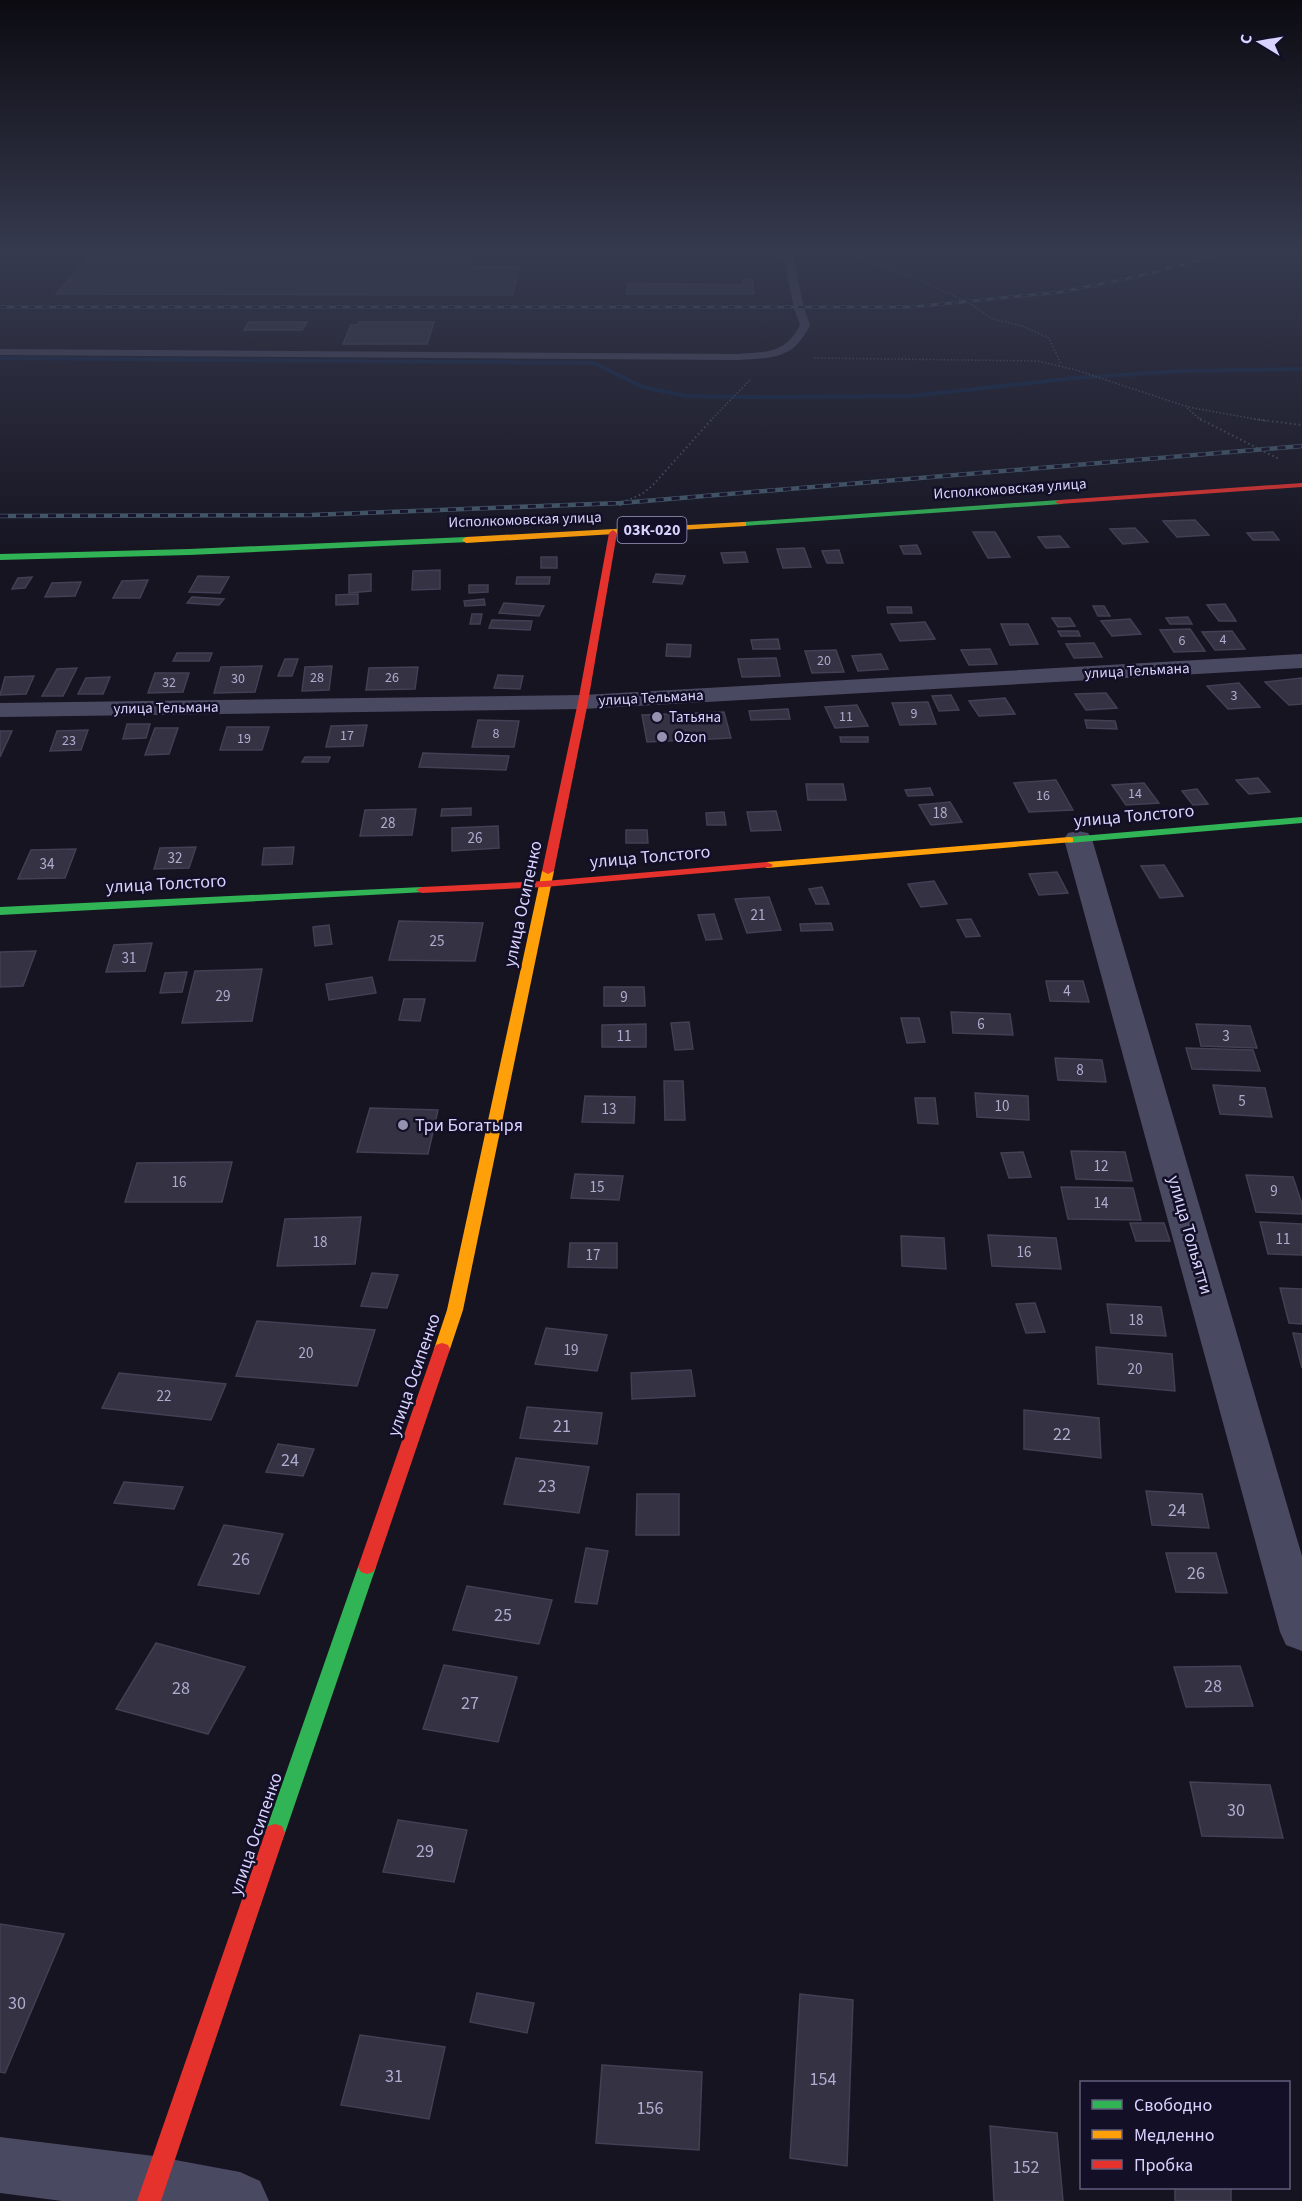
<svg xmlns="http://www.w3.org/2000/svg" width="1302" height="2201" viewBox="0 0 1302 2201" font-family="'Source Sans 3',sans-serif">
  <rect width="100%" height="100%" fill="#161421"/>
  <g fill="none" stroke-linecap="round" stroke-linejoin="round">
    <path fill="#0d2144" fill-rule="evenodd" d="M0,356L595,361L644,385L687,394L743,395L912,394L1074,376L1182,369L1302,367V371L1182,373L1074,380L912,398L743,399L687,398L642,389L594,365L0,360Z"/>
  </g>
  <g fill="#343243" stroke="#433f54" stroke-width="1.5">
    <path d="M94,251H473L469,266L519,267L513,295L56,294Z"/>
    <path d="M484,251H536L534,262H481Z"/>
    <path d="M744,279H752L754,294H627V283L742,285Z"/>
    <path d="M249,322H307L302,330H244Z"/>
    <path d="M359,322H434L427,344H343L351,325H358Z"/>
    <path d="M1195,520L1209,535L1177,537L1163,521Z"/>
    <path d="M1135,528L1148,542L1123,544L1110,529Z"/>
    <path d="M973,532H995L1010,557L988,558Z"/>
    <path d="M1273,532L1279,540H1253L1247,533Z"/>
    <path d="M1060,536L1069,547L1046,548L1038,537Z"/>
    <path d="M917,545L921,554H904L900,546Z"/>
    <path d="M804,548L811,567L783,568L777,549Z"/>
    <path d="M839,550L843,563H827L822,551Z"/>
    <path d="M745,552L748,562L724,563L721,553Z"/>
    <rect x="541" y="557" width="16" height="11"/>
    <path d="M440,570V589L412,590L413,571Z"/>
    <path d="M371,574V591L349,593V575Z"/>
    <path d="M656,574L685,576L682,584L653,582Z"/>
    <path d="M198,576L229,577L220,593L189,592Z"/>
    <path d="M32,577L25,588L12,589L18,578Z"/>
    <path d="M517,577H550L549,584H516Z"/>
    <path d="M148,580L140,598H113L122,581Z"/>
    <path d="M81,582L75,596L45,597L52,583Z"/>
    <path d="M469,585H488V592L469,593Z"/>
    <path d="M358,594V604L336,605V595Z"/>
    <path d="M192,597L224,599L219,605L187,603Z"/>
    <path d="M484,599L485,605L465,606L464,601Z"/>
    <path d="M504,603L544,606L539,616L499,613Z"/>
    <path d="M1225,604L1236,621H1219L1207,605Z"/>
    <path d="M1093,606H1104L1110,616H1098Z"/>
    <path d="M887,607H911L912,613H888Z"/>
    <path d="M472,614H482L480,624H470Z"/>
    <path d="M1188,617L1192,624H1170L1166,618Z"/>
    <path d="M1052,618H1070L1075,626L1058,627Z"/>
    <path d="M1130,619L1141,634L1112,636L1101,621Z"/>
    <path d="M492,620L532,621L530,630L489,628Z"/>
    <path d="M925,622L935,639L900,641L891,624Z"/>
    <path d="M1001,624H1028L1038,644L1010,645Z"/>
    <path d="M1190,629L1205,651L1174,652L1160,630Z"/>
    <path d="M1058,631H1078L1080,636H1061Z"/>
    <path d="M1232,631L1245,649L1215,650L1202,632Z"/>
    <path d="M778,639L780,649H753L751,640Z"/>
    <path d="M1094,643L1102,657L1074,658L1066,644Z"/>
    <path d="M667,644L691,645L690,657L666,656Z"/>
    <path d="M990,649L997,664L969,665L961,650Z"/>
    <path d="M836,650L844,672L812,673L805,651Z"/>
    <path d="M177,653H212L209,661H173Z"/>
    <path d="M881,654L888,669L858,671L852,656Z"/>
    <path d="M776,658L780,676L742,677L738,659Z"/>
    <path d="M285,659H298L292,676H278Z"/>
    <path d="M262,666L255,692L214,693L221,667Z"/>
    <path d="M332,666L329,690L302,691L305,667Z"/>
    <path d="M418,667L415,689L366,690L369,668Z"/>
    <path d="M77,668L63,696H42L57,669Z"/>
    <path d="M155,673H189L183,692L148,693Z"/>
    <path d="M498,675L523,676L520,689L494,688Z"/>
    <path d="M34,676L26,694L0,695L5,677Z"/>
    <path d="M110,677L103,694H78L86,678Z"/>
    <path d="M1302,678V704L1289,705L1265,682Z"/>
    <path d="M1239,683L1260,707L1228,709L1207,686Z"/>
    <path d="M1106,693L1117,708L1086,710L1075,694Z"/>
    <path d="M951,695L959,710L939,711L932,696Z"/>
    <path d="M1005,698L1015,714L979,716L969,701Z"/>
    <path d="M928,702L936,724L900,725L892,703Z"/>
    <path d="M857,705L868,726L835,728L825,707Z"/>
    <path d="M788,709L790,719L751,720L749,711Z"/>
    <path d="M724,712L731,738L647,742L642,715Z"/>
    <path d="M478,720L519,721L514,747H472Z"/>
    <path d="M1085,720L1115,721L1117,729L1087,728Z"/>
    <path d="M127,724H150L146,738L123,739Z"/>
    <path d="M367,725L363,746L326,747L331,726Z"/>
    <path d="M227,727H269L262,750H220Z"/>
    <path d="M155,728H178L169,754L145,755Z"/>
    <path d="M88,730L81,750L50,751L57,731Z"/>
    <path d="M0,731H12L0,757Z"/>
    <path d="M840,737H868V742H841Z"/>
    <path d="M423,753L509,756L506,770L419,767Z"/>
    <path d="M305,757H330L328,762H302Z"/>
    <path d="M1258,778L1270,792L1249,794L1236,780Z"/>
    <path d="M1056,780L1073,810L1029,812L1014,783Z"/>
    <path d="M1144,783L1159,803L1126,805L1112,785Z"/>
    <path d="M806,784H843L846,800H808Z"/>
    <path d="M930,788L933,795L908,796L905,790Z"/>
    <path d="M1197,789L1208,804L1193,805L1182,791Z"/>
    <path d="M950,802L962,822L931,825L919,805Z"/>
    <path d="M471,808V815L441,816L442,809Z"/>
    <path d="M416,809L412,835L360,836L365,810Z"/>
    <path d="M776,811L781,830L751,831L747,812Z"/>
    <path d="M724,812L726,825H707L706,813Z"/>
    <path d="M498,826L499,848L452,851V828Z"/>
    <path d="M626,830H647L648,843H626Z"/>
    <path d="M196,847L189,868L154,869L160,848Z"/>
    <path d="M294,847L292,864L262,865L264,848Z"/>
    <path d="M76,849L65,878L18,879L31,850Z"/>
    <path d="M1164,865L1183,896L1160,898L1141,866Z"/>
    <path d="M1057,872L1068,893L1039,895L1029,874Z"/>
    <path d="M934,881L947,904L921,907L908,884Z"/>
    <path d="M822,887L829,904H816L809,889Z"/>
    <path d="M769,897L781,930L747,933L735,899Z"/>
    <path d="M714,914L722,939L706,940L698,915Z"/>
    <path d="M971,919L980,936L966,937L957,920Z"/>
    <path d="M399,921L483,923L475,961L389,960Z"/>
    <path d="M831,923L833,930L801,931L800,924Z"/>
    <path d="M329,925L332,944L315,946L313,927Z"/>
    <path d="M152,943L145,971L106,972L114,945Z"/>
    <path d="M36,951L23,986L0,987V952Z"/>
    <path d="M262,969L252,1021L182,1023L195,971Z"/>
    <path d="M187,972L182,992L160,993L165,973Z"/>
    <path d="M372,977L376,993L329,1000L326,984Z"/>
    <path d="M1046,981H1083L1089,1002L1050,1001Z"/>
    <path d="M604,987H644L645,1006H604Z"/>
    <path d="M404,999H425L420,1021L399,1020Z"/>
    <path d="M951,1012L1010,1014L1013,1035L953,1033Z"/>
    <path d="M901,1018H919L925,1042L907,1043Z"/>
    <path d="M689,1022L693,1049L675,1050L671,1023Z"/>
    <path d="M646,1024V1047H602V1025Z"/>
    <path d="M1196,1024L1250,1026L1257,1048L1201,1046Z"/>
    <path d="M1186,1048L1253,1050L1260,1071L1192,1069Z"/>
    <path d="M1055,1058L1102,1060L1106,1082L1058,1080Z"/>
    <path d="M664,1081H683L685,1120H665Z"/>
    <path d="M1213,1085L1265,1088L1272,1117L1220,1114Z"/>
    <path d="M975,1093L1028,1096L1029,1120L977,1117Z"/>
    <path d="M585,1096L635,1097L634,1123L582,1122Z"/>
    <path d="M915,1098H935L938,1124L918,1123Z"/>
    <path d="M370,1108L438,1110L428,1154L357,1152Z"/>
    <path d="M1071,1151L1125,1152L1132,1181L1076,1179Z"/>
    <path d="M1023,1152L1031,1177L1009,1178L1001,1153Z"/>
    <path d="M232,1162L222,1202H125L137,1163Z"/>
    <path d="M575,1174L623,1176L619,1200L571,1198Z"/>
    <path d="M1246,1175L1293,1177L1302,1204V1214L1256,1212Z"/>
    <path d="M1061,1187L1133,1188L1141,1220L1068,1219Z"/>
    <path d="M361,1217L355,1264L277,1266L285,1219Z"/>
    <path d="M1260,1222L1302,1224V1255L1268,1254Z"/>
    <path d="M1130,1223H1164L1170,1241H1136Z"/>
    <path d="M988,1235L1056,1238L1061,1269L992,1266Z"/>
    <path d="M901,1236L944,1238L946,1269L902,1266Z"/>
    <path d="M570,1243H617V1268L568,1267Z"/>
    <path d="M372,1273L398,1275L387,1308L361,1306Z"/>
    <path d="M1280,1288L1302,1289V1324L1289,1323Z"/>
    <path d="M1035,1303L1045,1332L1026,1333L1016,1304Z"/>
    <path d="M1107,1304L1161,1307L1166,1336L1111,1333Z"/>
    <path d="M257,1321L375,1330L357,1386L236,1376Z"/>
    <path d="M546,1328L607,1335L597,1371L535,1364Z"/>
    <path d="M1293,1333L1302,1334V1368Z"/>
    <path d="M1096,1347L1172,1354L1175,1391L1098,1384Z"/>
    <path d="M691,1370L695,1396L632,1399L631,1373Z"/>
    <path d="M119,1373L226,1384L211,1420L102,1408Z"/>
    <path d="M527,1407L602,1413L597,1444L520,1438Z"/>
    <path d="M1024,1410L1099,1418L1101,1458L1024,1449Z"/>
    <path d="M278,1444L314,1449L303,1476L266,1472Z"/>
    <path d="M516,1458L589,1467L579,1513L504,1504Z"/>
    <path d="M124,1482L183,1487L174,1509L114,1503Z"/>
    <path d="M1146,1491L1202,1494L1209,1528L1152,1525Z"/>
    <path d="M637,1494H679V1535H636Z"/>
    <path d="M224,1525L283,1534L259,1594L198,1585Z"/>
    <path d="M586,1548L608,1551L597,1604L575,1602Z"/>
    <path d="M1166,1553H1216L1227,1593L1176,1592Z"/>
    <path d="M467,1586L552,1600L539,1644L453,1630Z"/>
    <path d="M156,1643L245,1667L208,1734L116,1709Z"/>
    <path d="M444,1665L517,1677L498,1742L423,1729Z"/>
    <path d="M1240,1666L1253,1706L1186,1707L1174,1667Z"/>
    <path d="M1190,1782L1270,1785L1283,1838L1202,1836Z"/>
    <path d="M398,1820L467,1830L454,1882L383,1872Z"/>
    <path d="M0,1924L64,1934L5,2073L0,2072Z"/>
    <path d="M477,1993L534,2003L527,2033L470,2022Z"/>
    <path d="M800,1994L853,2000L847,2166L790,2158Z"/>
    <path d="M360,2035L445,2047L429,2119L341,2105Z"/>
    <path d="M602,2065L702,2072L699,2150L596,2143Z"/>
    <path d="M990,2126L1057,2133L1063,2201H994Z"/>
    <rect x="1175" y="2188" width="56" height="13"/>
  </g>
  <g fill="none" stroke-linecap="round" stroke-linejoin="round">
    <g stroke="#44505f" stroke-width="1.5" stroke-dasharray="1.5 2" stroke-linecap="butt">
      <path d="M842,251L903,273L968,302L993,319L1022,326L1049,338L1061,364"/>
      <path d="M814,358L1038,361L1076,370L1188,407L1266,421"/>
      <path d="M1187,408L1202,421"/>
      <path d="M710,421L750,380"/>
    </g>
    <g stroke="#44505f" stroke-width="2" stroke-dasharray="1.5 3" stroke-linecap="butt">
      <path d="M1200,419L1279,459"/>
      <path d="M1254,419L1302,425"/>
      <path d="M620,506L621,503L642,494L653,485L712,419"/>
    </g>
    <path fill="#4a4962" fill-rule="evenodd" d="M782,251H792L804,308L810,325C793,360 772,358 737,360L0,355V349L737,354C766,352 785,354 800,325L794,308Z"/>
    <g fill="#4a4962" fill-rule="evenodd">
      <path d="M1302,654V668L583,709L0,717V703L583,695Z"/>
      <path d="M1078,831L1088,833L1092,839L1302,1556V1651L1286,1645L1280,1632L1064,839L1068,833Z"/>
      <path d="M0,2137L154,2156L240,2172L260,2181L269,2201H62L0,2193Z"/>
    </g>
    <g fill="#30b455" fill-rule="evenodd">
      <path d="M1059,500H1062V504L743,526L739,524L743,522Z"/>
      <path d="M466,537L470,540L469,542L189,555L0,560V554L189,549Z"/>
      <path d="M1302,817V823L1069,843L1063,840L1069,837Z"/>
      <path d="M422,887L428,890L426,892L0,915V907Z"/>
      <path d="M367,1560L373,1562L376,1567L285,1833L282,1840L275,1842L268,1840L265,1833L358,1567L361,1562Z"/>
    </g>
    <g fill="#ff9f0a" fill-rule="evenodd">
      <path d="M743,522H746V526L466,543L462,540L466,537Z"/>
      <path d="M1069,837L1073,838V842L767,868L761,865L767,862Z"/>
      <path d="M548,868L554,871L463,1310L450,1349L448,1353H436L434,1349L447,1310L542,871Z"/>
    </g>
    <g fill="#e5322d" fill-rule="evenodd">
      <path d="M1302,483V487L1059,504L1055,502L1059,500Z"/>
      <path d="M613,530L617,533L588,702L554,871L548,874L542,871L578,702L609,533Z"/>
      <path d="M767,862L773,865L771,867L545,887L422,893L416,890L422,887L545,881Z"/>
      <path d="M442,1343L448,1345L450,1349L376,1567L373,1572L367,1574L361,1572L358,1567L434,1349L436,1345Z"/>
      <path d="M275,1824L282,1826L285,1833L161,2201H137L265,1833L268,1826Z"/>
    </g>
    <defs>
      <path id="rail-far1" d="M0,307H912L1061,292L1135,277L1235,251"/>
      <path id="rail" d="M0,516L311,515L621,503L1302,446"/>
    </defs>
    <use href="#rail-far1" stroke="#43596b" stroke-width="3"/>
    <use href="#rail" stroke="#43596b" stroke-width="4.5"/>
    <use href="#rail-far1" stroke="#130f26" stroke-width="2" stroke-dasharray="7" stroke-linecap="butt"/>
    <use href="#rail" stroke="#130f26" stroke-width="3" stroke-dasharray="8" stroke-linecap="butt"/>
  </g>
  <linearGradient id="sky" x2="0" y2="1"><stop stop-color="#0c0b12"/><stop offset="0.45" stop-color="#363a4e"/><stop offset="1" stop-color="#363a4e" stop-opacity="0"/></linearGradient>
  <rect width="1302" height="559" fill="url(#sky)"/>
  <g fill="#9591b1" stroke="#130f26" stroke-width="2">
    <circle cx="657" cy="717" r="6"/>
    <circle cx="662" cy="737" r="6"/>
    <circle cx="403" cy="1125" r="6"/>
  </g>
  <g text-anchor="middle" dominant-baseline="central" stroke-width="5" stroke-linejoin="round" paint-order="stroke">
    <g font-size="14" fill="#b0acd0">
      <text x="1223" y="640">4</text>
      <text x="1182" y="641">6</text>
      <text x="824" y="661">20</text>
      <text x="317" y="678">28</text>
      <text x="392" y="678">26</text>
      <text x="238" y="679">30</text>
      <text x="169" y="683">32</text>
      <text x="1234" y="696">3</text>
      <text x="914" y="714">9</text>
      <text x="846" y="717">11</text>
      <text x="496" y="734">8</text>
      <text x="347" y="736">17</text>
      <text x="244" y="739">19</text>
      <text x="69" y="741">23</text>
      <text x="1135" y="794">14</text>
      <text x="1043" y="796">16</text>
    </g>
    <g font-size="15" fill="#d9d4ff" stroke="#130f26">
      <text transform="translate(1010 489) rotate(-4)">Исполкомовская улица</text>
      <text transform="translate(525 520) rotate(-2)">Исполкомовская улица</text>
      <text transform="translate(1137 671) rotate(-3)">улица Тельмана</text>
      <text transform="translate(651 698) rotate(-3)">улица Тельмана</text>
      <text transform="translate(166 708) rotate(-1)">улица Тельмана</text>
    </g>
    <g font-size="15" fill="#d9d4ff" stroke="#130f26" text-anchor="start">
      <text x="669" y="717">Татьяна</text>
      <text x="674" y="737">Ozon</text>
    </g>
    <g font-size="15" fill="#b0acd0">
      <text x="940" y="813">18</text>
      <text x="388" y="823">28</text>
      <text x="475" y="838">26</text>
      <text x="175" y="858">32</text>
      <text x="47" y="864">34</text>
      <text x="758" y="915">21</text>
      <text x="437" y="941">25</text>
      <text x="129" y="958">31</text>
      <text x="1067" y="991">4</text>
      <text x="223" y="996">29</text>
      <text x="624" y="997">9</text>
      <text x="981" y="1024">6</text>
      <text x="624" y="1036">11</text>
      <text x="1226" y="1036">3</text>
      <text x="1080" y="1070">8</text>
      <text x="1242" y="1101">5</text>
      <text x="1002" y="1106">10</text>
      <text x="609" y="1109">13</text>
      <text x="1101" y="1166">12</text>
      <text x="179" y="1182">16</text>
      <text x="597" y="1187">15</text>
      <text x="1274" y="1191">9</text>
      <text x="1101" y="1203">14</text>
      <text x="1283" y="1239">11</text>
      <text x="320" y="1242">18</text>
      <text x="1024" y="1252">16</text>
      <text x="593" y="1255">17</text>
      <text x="1136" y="1320">18</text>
      <text x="571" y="1350">19</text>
      <text x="306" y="1353">20</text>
      <text x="1135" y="1369">20</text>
      <text x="164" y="1396">22</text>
    </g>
    <rect fill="#130f26" stroke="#9e99be" stroke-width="1.5" x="617.5" y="517" width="69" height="26" rx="4.5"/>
    <g font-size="16" font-weight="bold" fill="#d9d4ff">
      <text x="652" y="530">03К-020</text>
    </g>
    <g font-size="18" fill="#d9d4ff" stroke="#130f26">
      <text transform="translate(1134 816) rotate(-5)">улица Толстого</text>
      <text transform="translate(650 857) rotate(-5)">улица Толстого</text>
      <text transform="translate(166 884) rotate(-3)">улица Толстого</text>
      <text transform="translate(523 904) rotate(-78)">улица Осипенко</text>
      <text transform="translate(1190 1235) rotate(74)">улица Тольятти</text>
      <text transform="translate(414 1375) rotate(-71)">улица Осипенко</text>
      <text transform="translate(256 1834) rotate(-71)">улица Осипенко</text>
    </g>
    <g font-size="18" fill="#d9d4ff" stroke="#130f26" text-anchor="start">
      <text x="415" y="1125">Три Богатыря</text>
    </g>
    <g font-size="18" fill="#b0acd0">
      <text x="562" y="1426">21</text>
      <text x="1062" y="1434">22</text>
      <text x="290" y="1460">24</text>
      <text x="547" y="1486">23</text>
      <text x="1177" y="1510">24</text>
      <text x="241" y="1559">26</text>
      <text x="1196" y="1573">26</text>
      <text x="503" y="1615">25</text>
      <text x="1213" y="1686">28</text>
      <text x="181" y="1688">28</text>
      <text x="470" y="1703">27</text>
      <text x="1236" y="1810">30</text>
      <text x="425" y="1851">29</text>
      <text x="17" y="2003">30</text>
      <text x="394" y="2076">31</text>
      <text x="823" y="2079">154</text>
      <text x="650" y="2108">156</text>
      <text x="1026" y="2167">152</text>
    </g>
  </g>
  <rect x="1080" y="2081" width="210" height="108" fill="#130f26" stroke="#625e7d" stroke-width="1.5"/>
  <rect x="1092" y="2100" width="30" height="9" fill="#30b455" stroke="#625e7d" stroke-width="1.5"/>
  <text x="1134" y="2111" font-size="18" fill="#d9d4ff">Свободно</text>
  <rect x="1092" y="2130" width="30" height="9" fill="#ff9f0a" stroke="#625e7d" stroke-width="1.5"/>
  <text x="1134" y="2141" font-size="18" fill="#d9d4ff">Медленно</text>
  <rect x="1092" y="2160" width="30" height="9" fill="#e5322d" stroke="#625e7d" stroke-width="1.5"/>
  <text x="1134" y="2171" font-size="18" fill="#d9d4ff">Пробка</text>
  <g transform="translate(1260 42) rotate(281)" stroke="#130f26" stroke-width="4.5" paint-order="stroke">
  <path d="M0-4.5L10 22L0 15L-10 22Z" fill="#d9d4ff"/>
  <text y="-9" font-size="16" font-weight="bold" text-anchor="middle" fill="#d9d4ff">С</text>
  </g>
</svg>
